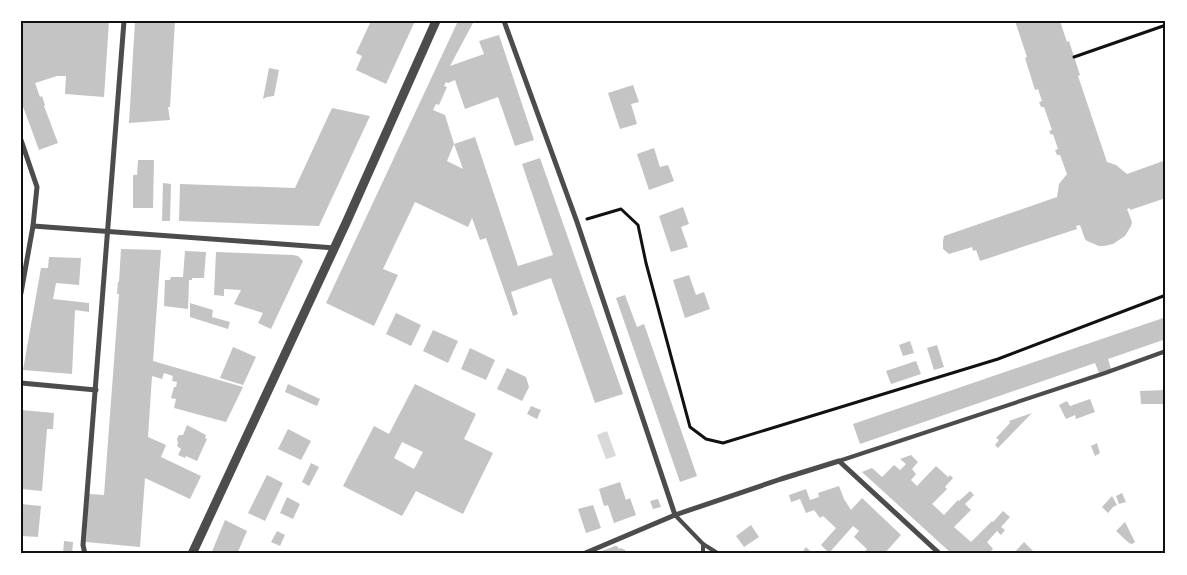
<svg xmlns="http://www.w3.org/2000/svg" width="1187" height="575" viewBox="0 0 1187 575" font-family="'Roboto Condensed',sans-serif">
  <rect width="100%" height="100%" fill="#fff"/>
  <path fill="#d9d9d9" d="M607,431L616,456L606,459L597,435Z"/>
  <g fill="#c4c4c4" fill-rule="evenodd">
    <path d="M21,21H109L104,97L65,94L66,76H57L35,83L40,97L42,96L45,105L44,106L58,143L39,150L21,101Z"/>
    <path d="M135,21H175L170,107H168L170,120L129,123Z"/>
    <path d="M371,21H415L386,84L356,70L362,56L356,53Z"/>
    <path d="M458,21H474L450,66L484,54L479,41L499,35L534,140L515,146L498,97L465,109L455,80L448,83L446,82L444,86L447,87L439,105L436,104L433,110L445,115L454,144L447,161L463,169L454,144L475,137L518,266L553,255L522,164L540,158L623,394L595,403L551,278L511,292L518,314L513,316L486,238L480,240L472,218L468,227L415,202L383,269L398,275L374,326L326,303Z"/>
    <path d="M1015,21H1060L1067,42L1069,41L1080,75L1078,76L1107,162L1116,165L1127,174L1166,160V198L1130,210V208L1127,209L1132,222L1131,226L1125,236L1113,244L1104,246H1099L1087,241L1085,239L1080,225L1076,226L1077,229L980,261L976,250L973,251L972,247L949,254L943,249V241L944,236L1057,197L1059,184L1067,174L1060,155H1057L1055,150L1058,149L1053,134L1051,135L1049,131L1052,130L1044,107H1041L1039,102L1042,101L1038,89L1035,90L1025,58L1027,57Z"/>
    <path d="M269,68L279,70L274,96L267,97L263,99Z"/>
    <path d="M633,85L639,102L631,104L637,124L620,129L608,93Z"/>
    <path d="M332,108L370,116L319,226L179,221L180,184L295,188Z"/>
    <path d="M654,148L660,167L668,165L674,181L649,190L637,154Z"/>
    <path d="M138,160H154L153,208H133V175H137Z"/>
    <path d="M163,183L171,184L170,221H162Z"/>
    <path d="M683,207L689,224L681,227L688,247L671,252L659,216Z"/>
    <path d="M121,249L161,250L153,361L243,387L226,422L174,408L176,399L171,398L174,387H176L177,382L172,381L173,376L164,373L162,379L152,376L148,437L166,445L161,457L201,476L190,499L145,478L140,547L86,542L89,494L104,495L119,294H117L118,282H119Z"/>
    <path d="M185,251L206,252L204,278H192V280H189L188,309L164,306L165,280H170L171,277H183Z"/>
    <path d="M216,252L293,255L298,256L303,261L271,329L258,323L263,313L234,304L241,290L224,289V296L214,295Z"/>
    <path d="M49,257L81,258L79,285L56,283L53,299L89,303V312L75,310L72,374L23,370L41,268H48Z"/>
    <path d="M689,275L696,295L704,292L710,309L685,318L673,280Z"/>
    <path d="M625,295L637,327L644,324L697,476L680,482L616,298Z"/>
    <path d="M190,303L213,310L212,317L230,322L228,329L190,317Z"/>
    <path d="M396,313L421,325L411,346L386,334Z"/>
    <path d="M1166,317V339L1108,359L1111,369L1099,373L1095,363L860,444L853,424Z"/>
    <path d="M433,330L458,341L448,363L423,351Z"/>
    <path d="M910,341L914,353L903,356L899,345Z"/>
    <path d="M937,345L944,367L934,370L927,348Z"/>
    <path d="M233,347L256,357L243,385L220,378Z"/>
    <path d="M470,348L495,360L486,380L461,369Z"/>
    <path d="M916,361L921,374L891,384L886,371Z"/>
    <path d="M507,368L526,377L529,387L522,401L497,389Z"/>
    <path d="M288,384L320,399L317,406L285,392Z"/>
    <path d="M415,384L476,414L464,439L493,453L463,514L416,491L402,516L343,486L374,426L389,434ZM402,442L423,452L414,469L394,458Z"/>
    <path d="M1165,390V404H1141L1140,391Z"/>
    <path d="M1090,399L1095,412L1076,419L1075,415L1066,419L1059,405L1067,401L1070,406Z"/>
    <path d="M531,406L541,410L537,419L527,414Z"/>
    <path d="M21,410L54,413L53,429H47L42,491L21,489Z"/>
    <path d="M1032,413L998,448L995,445L999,440L996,438L1010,423L1009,421Z"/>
    <path d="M187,425L206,435L205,438L207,439L197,461L186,456L185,458L178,455L181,449L177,446L178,443L177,439L179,435H183Z"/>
    <path d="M288,429L311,441L301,460L278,449Z"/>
    <path d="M1097,443L1100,453L1095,456L1091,446Z"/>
    <path d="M911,455L918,462L912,469L916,474L911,480L917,486L936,466L948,477L950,475L953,478L945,487L947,489L932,504L944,515L958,500L959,501L970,491L974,495L965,504L971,510L954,527L971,542L992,521L993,522L1003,511L1010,517L1001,527L1005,530L1001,535L997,531L987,542L993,549L988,554H952L862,472L872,468L882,477L894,465L900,470L906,464L900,459Z"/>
    <path d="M311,463L319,467L309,486L302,482Z"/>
    <path d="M267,475L283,483L265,521L248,513Z"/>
    <path d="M620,482L626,500L630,498L636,515L614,523L608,505L604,506L599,489Z"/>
    <path d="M839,486L844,499L851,510L862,498L901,535L884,554H863L867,549L854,537L859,531L853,526L829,553L821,545L836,528L823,516L820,518L814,510L806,513L800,499L791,502L789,495L806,489L810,500L819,497L818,493Z"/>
    <path d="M1122,493L1126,502L1119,504L1116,496Z"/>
    <path d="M1112,496L1117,505L1113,507L1108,513L1102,507Z"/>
    <path d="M287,497L300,504L293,519L280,513Z"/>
    <path d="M658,499L661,507L653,509L650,501Z"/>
    <path d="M21,504L41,506L38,537L21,536Z"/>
    <path d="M593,505L601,528L586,533L578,509Z"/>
    <path d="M225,520L247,531L237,554H211Z"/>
    <path d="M1125,522L1135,542L1132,544L1129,543L1116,531Z"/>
    <path d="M751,525L759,537L744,547L736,536Z"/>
    <path d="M277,531L285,535L280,546L271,542Z"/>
    <path d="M64,541L73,542L72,554H63Z"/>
    <path d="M1024,542L1036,554H1013Z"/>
    <path d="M615,546H617L619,549L621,548L625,550L627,554H594Z"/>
    <path d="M806,547L813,554H801Z"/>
  </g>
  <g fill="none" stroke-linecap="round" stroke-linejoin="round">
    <g stroke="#111" stroke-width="3">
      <path d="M1074,57L1166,25"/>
      <path d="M587,219L621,209L638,225L646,263L690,427L706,439L723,443L998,359L1166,295"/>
    </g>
    <g stroke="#4c4c4c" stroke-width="4">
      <path d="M839,461L1105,373L1166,351"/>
      <path d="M675,515L703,544V554"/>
      <path d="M703,544L719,554"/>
    </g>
    <g stroke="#4c4c4c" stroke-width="5">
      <path d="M504,21L577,222L675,515"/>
      <path d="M21,140L37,187L33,226L21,293"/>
      <path d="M33,226L335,248"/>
      <path d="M21,383L96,390"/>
      <path d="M85,554L83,545L124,21"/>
      <path d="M583,554L675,515L781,479L839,461L940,554"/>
    </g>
    <path stroke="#4c4c4c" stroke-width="9" d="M192,554L346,223L436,21"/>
  </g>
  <rect width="1187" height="575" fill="none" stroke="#ffffff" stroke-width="45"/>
  <rect x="22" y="22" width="1142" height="530" fill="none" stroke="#111" stroke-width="2"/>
</svg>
